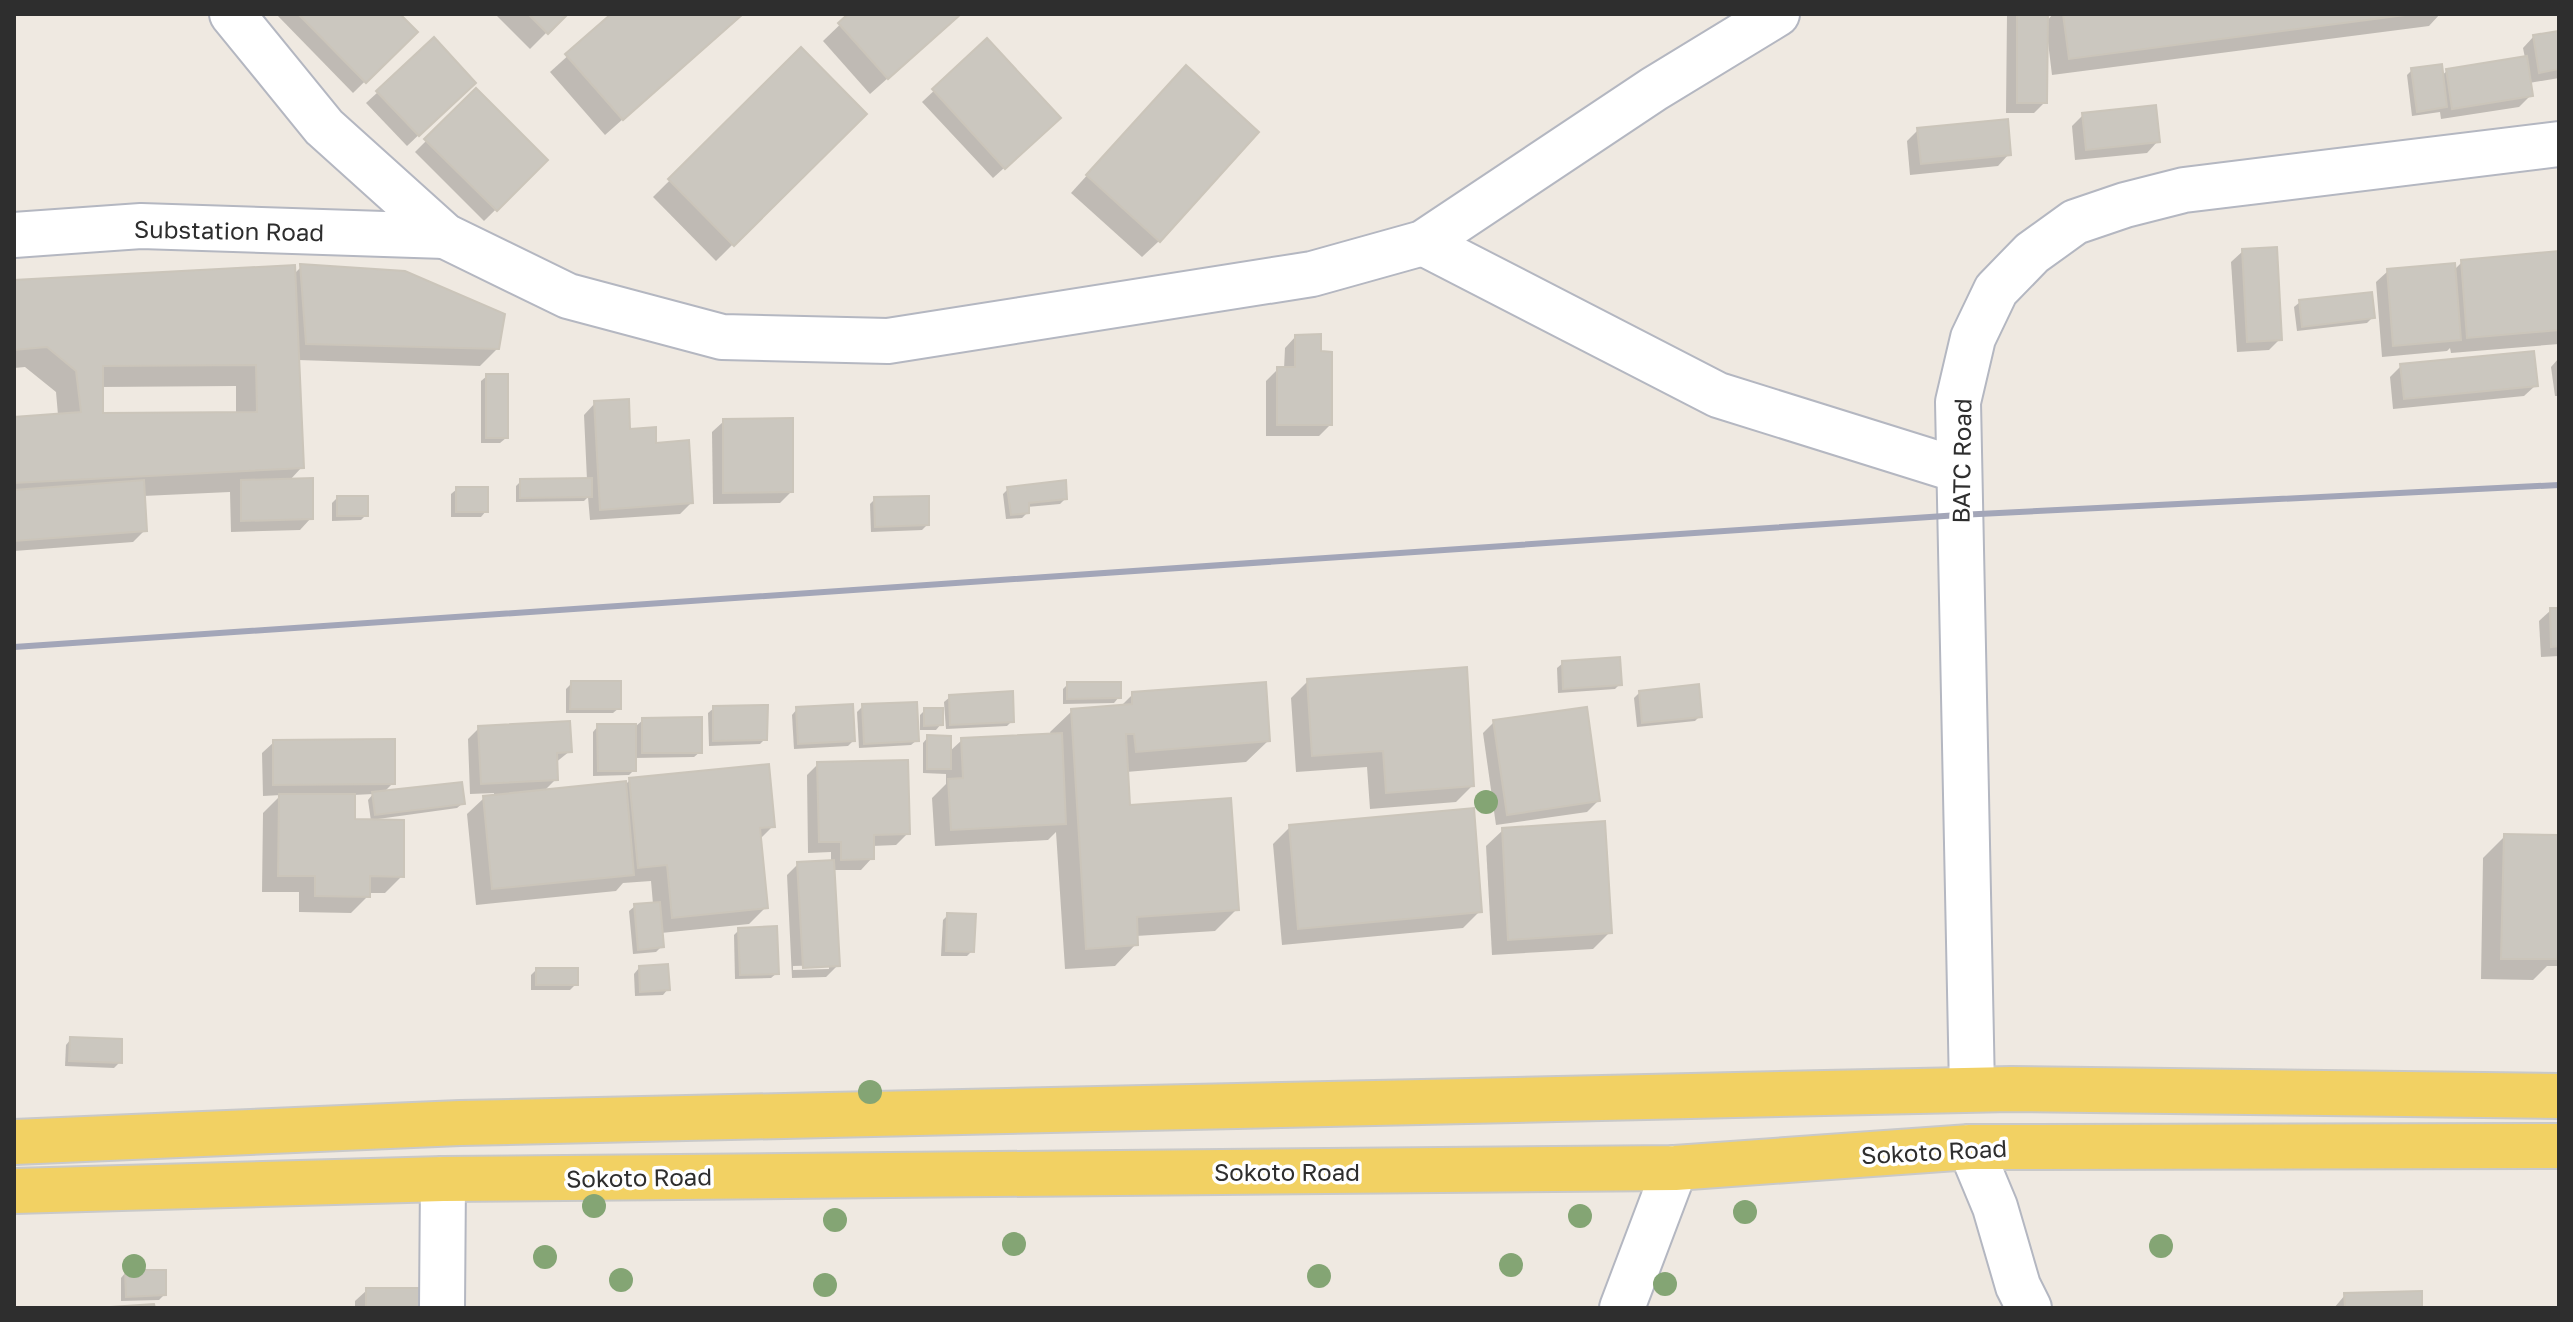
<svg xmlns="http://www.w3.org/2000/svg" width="2573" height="1322" viewBox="0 0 2573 1322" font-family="'Golos Text',sans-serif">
  <rect width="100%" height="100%" fill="#efe9e1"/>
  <g fill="#0003" fill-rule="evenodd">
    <path d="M276,14H397L415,32L353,93Z"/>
    <path d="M495,14H565L530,49Z"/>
    <path d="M614,14H741L605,135L550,72Z"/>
    <path d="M851,14H960L870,94L823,41Z"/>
    <path d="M2007,14H2046V22L2053,14H2440L2429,26L2052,75L2048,42H2046L2045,102L2034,113H2006Z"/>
    <path d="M2559,33V78L2529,83L2531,95L2519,107L2441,119L2440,112L2412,116L2407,75L2412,70L2441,76L2447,71L2525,58L2523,48L2534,36Z"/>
    <path d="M987,41L1047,129L993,178L922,102Z"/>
    <path d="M801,50L864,114L716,261L653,197Z"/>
    <path d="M1169,85L1159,241L1142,257L1071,193Z"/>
    <path d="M476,91L546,160L484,221L415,152Z"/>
    <path d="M378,92L462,94L407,146L366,103Z"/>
    <path d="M2083,115L2158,141L2147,153L2075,160L2072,126Z"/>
    <path d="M1918,130L2009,154L1998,166L1910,175L1907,141Z"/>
    <path d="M2243,251L2280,339L2269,350L2237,352L2231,262Z"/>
    <path d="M2559,253V344L2451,353L2450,348L2447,351L2382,357L2376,282L2388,271H2453L2462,262Z"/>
    <path d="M301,267L497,349L480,366L298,360L302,467L289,481L311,518L300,530L231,532L230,492L143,496L145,530L133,542L14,551V419L58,415L56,392L25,367L14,368V282L294,274ZM236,386V415H101V387Z"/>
    <path d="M2300,302L2372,318L2367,323L2297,331L2294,307Z"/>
    <path d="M1296,336L1319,353L1330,425L1319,436H1266V381L1278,369H1284L1285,348Z"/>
    <path d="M2559,358V396H2555L2551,367Z"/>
    <path d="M2401,366L2536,385L2524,396L2393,409L2390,377Z"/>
    <path d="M487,376L506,438L500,443H481V381Z"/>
    <path d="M595,403L628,431L654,445L691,503L680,514L590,520L588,497L584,501L516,502V486L521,481L587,480L584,415Z"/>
    <path d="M724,421L791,492L780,503L713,504L712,432Z"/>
    <path d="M457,489L486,511L481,517H451V494Z"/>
    <path d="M1008,489L1065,499L1060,504L1027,507V513L1022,518L1006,519L1003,494Z"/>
    <path d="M337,498L366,515L361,520L332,521V503Z"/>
    <path d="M875,499L927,525L922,530L871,532L870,504Z"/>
    <path d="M2551,610H2559V656L2541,657L2539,621Z"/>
    <path d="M1563,663L1620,684L1615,689L1558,693L1557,668Z"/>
    <path d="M1308,681L1472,786L1456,802L1370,809L1367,767L1296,772L1291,698Z"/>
    <path d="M572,683L619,708L613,713H566V689Z"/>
    <path d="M1068,684L1119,697L1114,703L1063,704V689Z"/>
    <path d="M1640,692L1700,716L1695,721L1637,727L1634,698Z"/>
    <path d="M1133,694L1268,741L1246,762L1126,772L1128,807L1237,909L1215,931L1136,936V944L1115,966L1065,969L1056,832L1048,840L935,846L932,798L946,784V774L923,773V743L928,737L949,752L962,740L1051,735L1050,732L1072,711L1120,707Z"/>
    <path d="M950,697L1012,721L1007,726L946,729L944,702Z"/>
    <path d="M863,706L917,740L911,745L859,748L857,712Z"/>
    <path d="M714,708L765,739L760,744L709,746L708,713Z"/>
    <path d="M797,709L853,741L848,746L794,749L792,715Z"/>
    <path d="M925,710L941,724L936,730H920V715Z"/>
    <path d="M643,720L700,752L694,757L634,758V770L629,775L593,776V732L598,726H636Z"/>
    <path d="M1494,722L1598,801L1587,812L1496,825L1483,733Z"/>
    <path d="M479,728L570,751L555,763L556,779L544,791L624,786L630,780L773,826L760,839L766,907L749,924L661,933V947L656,952L633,954L629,911L635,906L653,904L651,881L623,883L616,891L476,905L467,814L484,798L494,796V793L470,794L468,739Z"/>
    <path d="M274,742L393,783L383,793L463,803L457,808L378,819L402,876L385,893H368V896L351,913L299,912V892H262L263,813L281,795L263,796L262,753ZM373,794L368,800L371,821H353V795Z"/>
    <path d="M818,764L908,833L896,845L872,846V858L861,870H832L838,965L826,977L792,978L787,875L798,864L831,862V852L808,853L807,775ZM829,965V969L793,970V966Z"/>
    <path d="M1290,827L1480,911L1463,928L1282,945L1273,844Z"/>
    <path d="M1503,830L1610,932L1593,949L1492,955L1486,846Z"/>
    <path d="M2505,836L2559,837V966H2547L2533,980L2481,979L2483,858Z"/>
    <path d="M948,915L972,951L967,956H941L943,920Z"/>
    <path d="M739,930L777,973L771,978L735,979L734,935Z"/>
    <path d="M639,968L668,989L663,995L635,996L634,974Z"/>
    <path d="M536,970L576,984L570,990H531V975Z"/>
    <path d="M71,1039L120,1062L114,1068L65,1066L66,1045Z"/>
    <path d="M126,1272L164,1295L159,1300L121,1301V1278Z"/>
    <path d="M367,1290L419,1308H355V1301Z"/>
    <path d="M2345,1295L2420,1308H2334Z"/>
  </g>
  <g fill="#cbc7bf" stroke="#cbc5ba" stroke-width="2" fill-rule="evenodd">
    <path d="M298,14H400L418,32L366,83Z"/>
    <path d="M528,14H568L548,34Z"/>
    <path d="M611,14H743L623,120L565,54Z"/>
    <path d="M848,14H961L888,79L838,23Z"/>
    <path d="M2017,14H2048L2047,103H2017Z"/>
    <path d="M2063,14H2413L2069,59Z"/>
    <path d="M2559,31V69L2539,73L2533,35Z"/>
    <path d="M434,37L476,83L419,136L376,91Z"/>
    <path d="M987,38L1061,118L1005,169L932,89Z"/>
    <path d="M801,47L867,114L734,246L668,179Z"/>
    <path d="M2527,56L2533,96L2452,109L2446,69Z"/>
    <path d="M2442,64L2447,107L2417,112L2411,68Z"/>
    <path d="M1186,65L1259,132L1160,242L1086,175Z"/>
    <path d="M476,88L548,160L497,211L424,139Z"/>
    <path d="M2156,105L2160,142L2086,150L2082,113Z"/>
    <path d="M2008,119L2011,155L1921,164L1917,128Z"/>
    <path d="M2277,247L2282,340L2247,342L2242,249Z"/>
    <path d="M2559,251V330L2467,338L2461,260Z"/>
    <path d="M2455,263L2461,340L2393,346L2387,269Z"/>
    <path d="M300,264L405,271L505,314L499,349L306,344Z"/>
    <path d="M295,265L304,468L14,483V417L81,412L76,371L47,347L14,350V280ZM256,365L257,412L103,413V366Z"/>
    <path d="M2372,292L2375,318L2302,327L2299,300Z"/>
    <path d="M1321,334V351L1332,352V425H1277V367H1295V335Z"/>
    <path d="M2534,351L2538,386L2404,399L2400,364Z"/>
    <rect x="486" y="374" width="22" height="64"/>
    <path d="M629,399L630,429L656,427V443L689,440L693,503L600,510L594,401Z"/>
    <path d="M793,418V492L723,493V419Z"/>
    <path d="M313,478V519L241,521V480Z"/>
    <path d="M592,478V497L520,498V479Z"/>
    <path d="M144,480L147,531L14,541V490Z"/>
    <path d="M1066,480L1067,499L1029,503V513L1011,515L1007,487Z"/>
    <rect x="456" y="487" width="32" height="25"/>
    <rect x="337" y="496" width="31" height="20"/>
    <path d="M929,496V525L875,527L874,497Z"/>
    <path d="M2550,608H2559V646L2551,647Z"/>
    <path d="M1620,657L1622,685L1563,689L1562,661Z"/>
    <path d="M1467,667L1474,786L1386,793L1383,751L1312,756L1307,679Z"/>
    <path d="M571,681H621V709H570Z"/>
    <path d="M1067,682H1121V698L1067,699Z"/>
    <path d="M1266,682L1270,741L1136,752L1134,734H1126L1130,805L1231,798L1239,910L1137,917L1138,945L1086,949L1071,709L1132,704V692Z"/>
    <path d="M1699,684L1702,717L1642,723L1639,691Z"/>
    <path d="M1013,691L1014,722L950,725L949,695Z"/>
    <path d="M917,702L919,741L864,744L862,704Z"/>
    <path d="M853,704L855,741L798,744L796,707Z"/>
    <path d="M768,705L767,740L713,741V706Z"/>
    <path d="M1587,707L1600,801L1507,815L1493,720Z"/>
    <path d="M924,708H943V725L924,726Z"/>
    <path d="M702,717V753H642V718Z"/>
    <path d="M570,721L572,752L557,753L558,780L481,784L478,726Z"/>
    <path d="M597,724H636V771H598Z"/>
    <path d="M1062,733L1066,824L951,830L948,779L963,778L961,738Z"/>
    <path d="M927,735L951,736V769H927Z"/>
    <path d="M395,739V784L273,785V740Z"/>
    <path d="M908,760L910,834L874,835V859L841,860V842H819L817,762Z"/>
    <path d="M769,764L775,827L760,828L768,908L672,918L667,865L638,868L629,778Z"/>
    <path d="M626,781L634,875L492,889L483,796Z"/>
    <path d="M462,782L465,804L375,815L372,792Z"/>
    <path d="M279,794H355V819L404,820V877L370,876V897L315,896V876H278Z"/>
    <path d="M1474,808L1482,912L1298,929L1289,825Z"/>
    <path d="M1605,821L1612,933L1508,940L1502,828Z"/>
    <path d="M2504,834L2559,835V945L2557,959H2501Z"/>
    <path d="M834,860L840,966L803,968L797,862Z"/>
    <path d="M660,902L664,947L638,950L634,904Z"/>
    <path d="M947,913L976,914L974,952L946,951Z"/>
    <path d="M777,926L779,974L740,975L738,928Z"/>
    <path d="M668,964L670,990L640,992L639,966Z"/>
    <rect x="536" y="968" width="42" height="17"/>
    <path d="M70,1037L122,1039V1063L69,1061Z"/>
    <path d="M125,1270H166V1295L126,1297Z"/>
    <path d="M366,1288H422L421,1308H366Z"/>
    <path d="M2422,1291V1308H2345L2344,1293Z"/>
    <path d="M154,1304L155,1308H95Z"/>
  </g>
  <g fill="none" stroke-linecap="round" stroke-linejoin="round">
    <defs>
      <g id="minor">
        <path d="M232,14L324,127L445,236L568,296L722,337L888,341L1312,274L1423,243L1654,89L1777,14"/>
        <path d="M14,235L141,226L445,236"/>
        <path d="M1423,243L1718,395L1958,470"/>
        <path d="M1972,1089L1958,402L1973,338L1996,290L2032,253L2075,222L2125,205L2184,190L2559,144"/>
        <path d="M1970,1147L1995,1207L2018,1286L2029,1308"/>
        <path d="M442,1308L443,1179"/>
        <path d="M1622,1308L1675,1168"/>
      </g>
      <g id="major">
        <path d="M14,1142L460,1123L2011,1089L2559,1096"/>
        <path d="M14,1191L443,1179L1675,1168L1970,1147L2559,1146"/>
      </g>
    </defs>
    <use href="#minor" stroke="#b4b7c1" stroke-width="48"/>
    <use href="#major" stroke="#c9c9c9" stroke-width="48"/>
    <use href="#minor" stroke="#fff" stroke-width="44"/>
    <use href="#major" stroke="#f2d163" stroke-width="44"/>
    <path stroke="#a3a6b8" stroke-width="6" d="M14,647L1959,515L2559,485"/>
  </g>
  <g fill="#84a574">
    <circle cx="1486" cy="802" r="12"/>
    <circle cx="870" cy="1092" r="12"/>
    <circle cx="594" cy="1206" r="12"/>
    <circle cx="1745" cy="1212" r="12"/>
    <circle cx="1580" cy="1216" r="12"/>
    <circle cx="835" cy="1220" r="12"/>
    <circle cx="1014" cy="1244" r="12"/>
    <circle cx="2161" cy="1246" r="12"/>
    <circle cx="545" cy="1257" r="12"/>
    <circle cx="1511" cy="1265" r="12"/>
    <circle cx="134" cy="1266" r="12"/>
    <circle cx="1319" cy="1276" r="12"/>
    <circle cx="621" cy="1280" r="12"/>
    <circle cx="1665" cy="1284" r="12"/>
    <circle cx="825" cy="1285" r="12"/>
  </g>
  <g text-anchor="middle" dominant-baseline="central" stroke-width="7" stroke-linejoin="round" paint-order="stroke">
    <g font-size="24" fill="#2e2e2e" stroke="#fff">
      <text transform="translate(229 230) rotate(1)">Substation Road</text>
      <text transform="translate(1961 461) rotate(-89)">BATC Road</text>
      <text transform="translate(1934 1151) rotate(-3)">Sokoto Road</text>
      <text x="1287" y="1171">Sokoto Road</text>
      <text transform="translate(639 1177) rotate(-1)">Sokoto Road</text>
    </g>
  </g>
  <rect width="2573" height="1322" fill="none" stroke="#2e2e2e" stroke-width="32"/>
</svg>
